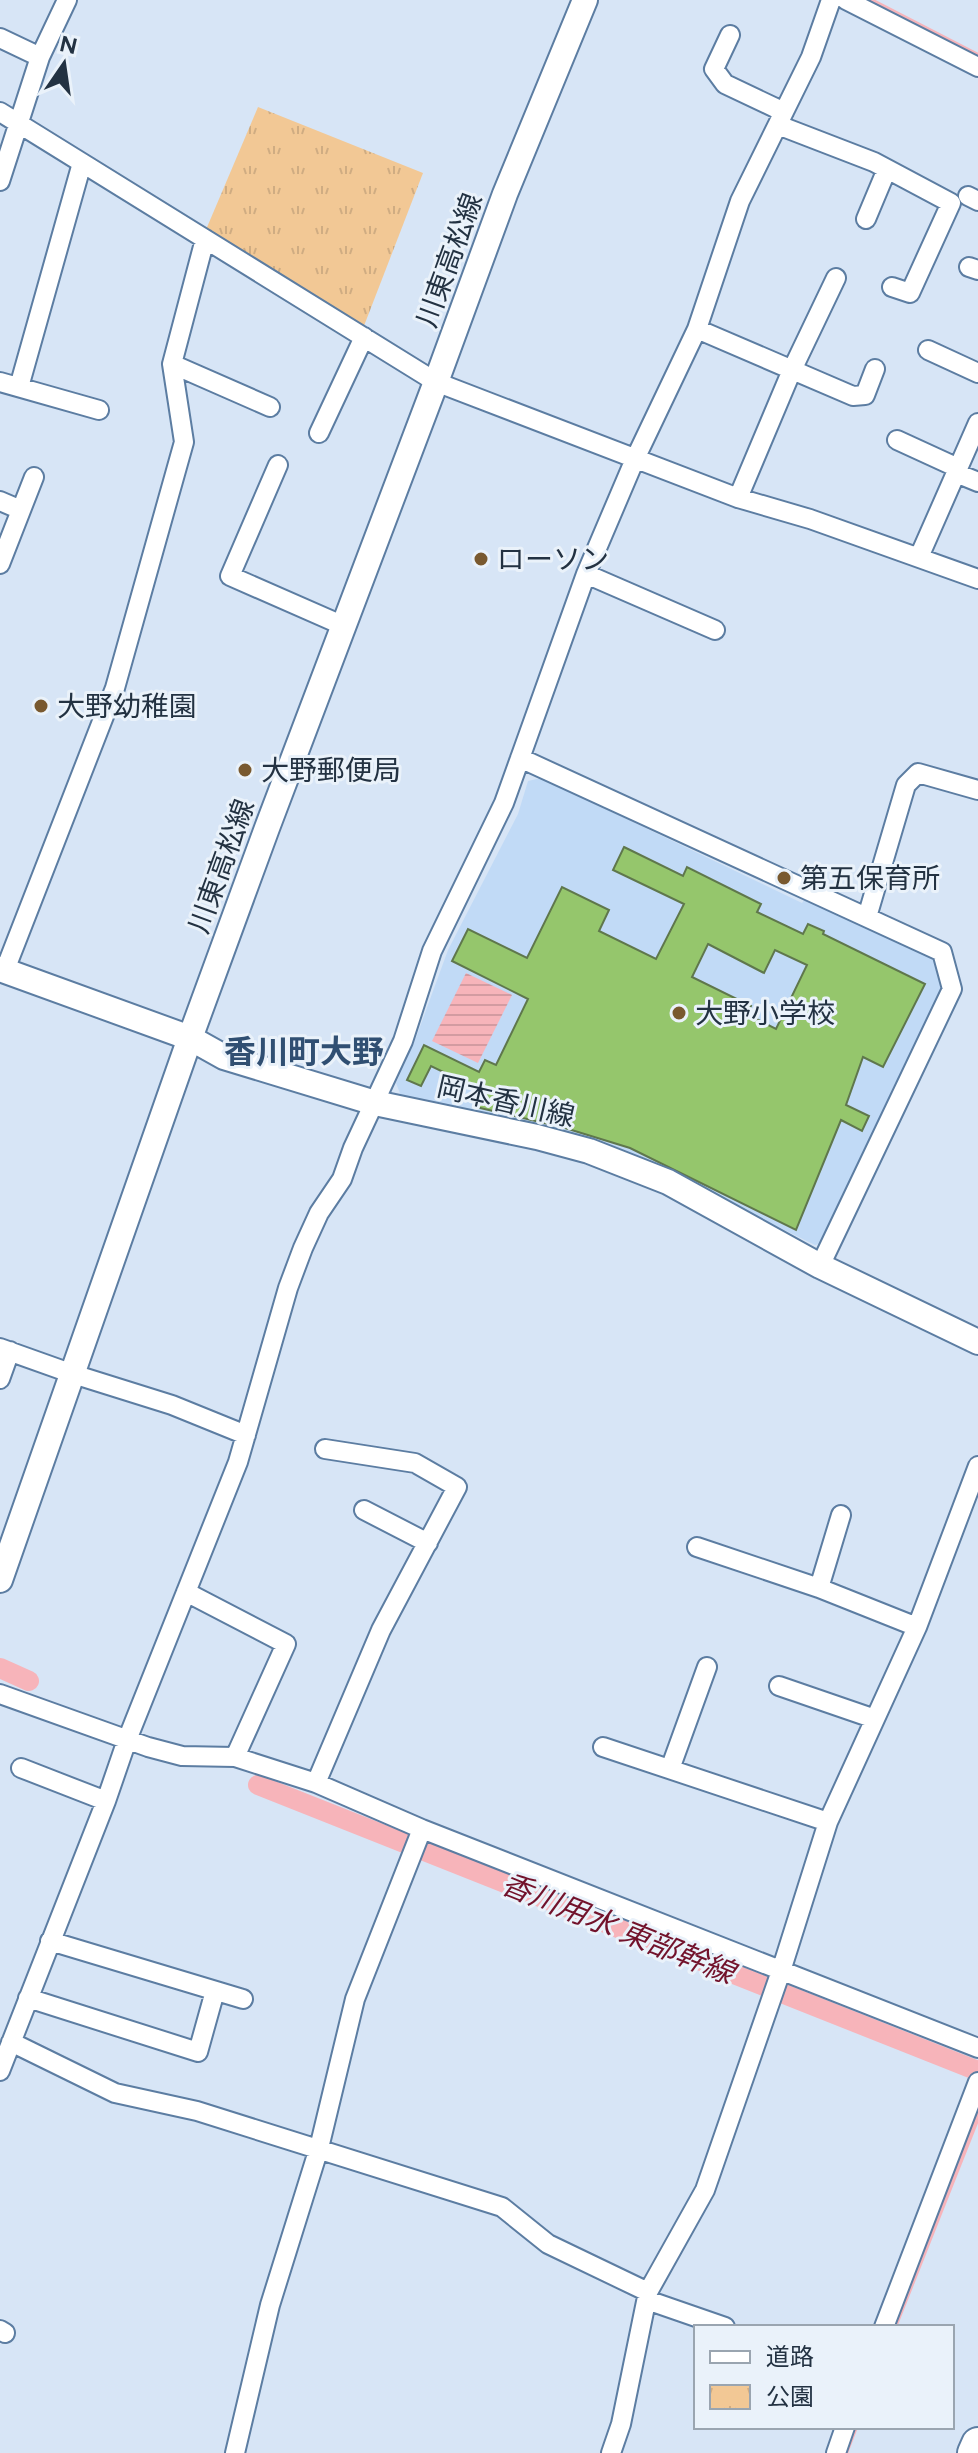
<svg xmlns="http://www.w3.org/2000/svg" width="978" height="2453" viewBox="0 0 978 2453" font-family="Figtree,'Noto Sans JP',sans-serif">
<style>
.built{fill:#c1daf6}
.park{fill:url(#park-tufts)}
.water{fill:url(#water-rules)}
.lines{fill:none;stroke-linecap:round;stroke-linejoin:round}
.stream{stroke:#f7b4ba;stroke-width:6}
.canal{stroke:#f7b4ba;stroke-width:20}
.building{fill:#95c66c;stroke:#5f774c;stroke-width:2;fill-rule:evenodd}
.street-casing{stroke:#5c7da2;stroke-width:22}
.secondary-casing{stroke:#5c7da2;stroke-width:28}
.highway-casing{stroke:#5c7da2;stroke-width:36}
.street{stroke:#fff;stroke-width:18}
.secondary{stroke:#fff;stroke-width:24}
.highway{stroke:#fff;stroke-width:32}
.poi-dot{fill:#79592f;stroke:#eaf2fa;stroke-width:3}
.labels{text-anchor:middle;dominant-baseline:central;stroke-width:6;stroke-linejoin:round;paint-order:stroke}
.street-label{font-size:28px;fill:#233242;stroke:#eaf2fa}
.poi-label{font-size:28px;fill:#233242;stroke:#eaf2fa;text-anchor:start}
.water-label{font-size:30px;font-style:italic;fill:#72122b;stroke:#eaf2fa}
.quarter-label{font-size:32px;font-weight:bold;fill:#304f72;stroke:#eaf2fa}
</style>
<defs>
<pattern id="park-tufts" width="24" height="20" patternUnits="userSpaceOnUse" patternTransform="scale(2)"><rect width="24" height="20" fill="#f2c895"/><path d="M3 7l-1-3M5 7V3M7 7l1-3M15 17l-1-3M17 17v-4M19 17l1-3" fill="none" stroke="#cfac82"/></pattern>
<pattern id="water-rules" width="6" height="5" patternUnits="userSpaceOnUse" patternTransform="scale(2)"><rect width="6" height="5" fill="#f7b4ba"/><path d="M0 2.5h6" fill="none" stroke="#d39ba1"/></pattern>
</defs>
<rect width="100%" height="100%" fill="#d7e5f6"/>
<path class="built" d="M541,778L802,903L807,896L936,956L944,990L892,1090L823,1243L815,1245L627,1153L567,1134L401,1096L396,1083L417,1035L448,950L518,814L528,781Z"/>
<path class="park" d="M258,107L423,173L362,331L205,232Z"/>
<path class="water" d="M466,973L512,995L478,1063L432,1041Z"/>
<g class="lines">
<path class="stream" d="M869,0L978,56
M894,2327L978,2115
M845,2453L855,2427"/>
<path class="canal" d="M0,1668L29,1681
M258,1785L978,2071"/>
</g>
<path class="building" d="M624,847L683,876L687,867L761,904L757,912L803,934L808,924L824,931L823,934L925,984L883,1067L863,1057L846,1105L869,1116L862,1131L841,1120L796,1230L630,1148L565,1128L476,1107L483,1091L431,1066L421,1086L407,1080L424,1045L479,1072L485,1060L496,1065L528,999L452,961L468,929L527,958L562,887L609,910L599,931L656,959L684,904L613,870ZM708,944L764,973L775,950L807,965L776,1029L747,1014L751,1006L692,977Z"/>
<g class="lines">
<defs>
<path id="street" d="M846,0L978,67
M730,35L714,69L725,84L784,112
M0,38L40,57
M0,112L436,382L738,498L810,519L978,579
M778,125L874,162L951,203L910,293L892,287
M0,181L40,57L67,0
M968,196L978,201
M866,219L887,169
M969,267L978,270
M697,329L853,396L865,395L875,369
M928,350L978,373
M172,364L270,407
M0,382L99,410
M19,387L82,163
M319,433L364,337
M897,440L958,468
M278,465L230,576L344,626
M956,473L978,482
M738,498L792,370L836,278
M0,501L21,510
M919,557L978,423
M0,564L34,477
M586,574L715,630
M520,758L942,952L952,989L820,1266
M867,917L906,785L918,773L978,790
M5,970L115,688L184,442L172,364L205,239
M0,1348L73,1374L172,1405L246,1435
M0,1379L10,1351
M364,1510L428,1543
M697,1547L819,1588L917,1627
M819,1588L841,1515
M186,1592L286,1644L235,1757
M779,1686L875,1719
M0,1694L148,1747L182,1756L235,1757L316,1783L422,1829L978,2048
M603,1747L828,1822
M21,1768L106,1801
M670,1769L707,1667
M316,1783L381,1630L457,1487L415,1463L325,1449
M50,1941L243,1999
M28,1998L198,2052L215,1991
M11,2042L115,2093L197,2111L502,2207L548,2244L648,2292
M0,2071L106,1801L127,1740L238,1462L288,1288L303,1248L319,1213L342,1179L353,1148L403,1041L432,951L504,803L586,574L635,459L697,329L740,201L811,57L831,0
M647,2300L725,2327
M884,2327L978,2082
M0,2330L5,2333
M235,2453L270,2305L319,2148L355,1999L422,1829
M611,2453L621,2424L648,2292L705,2190L781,1971L828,1822L917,1627L978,1466
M836,2453L845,2427"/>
<path id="secondary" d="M0,969L190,1038L224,1057L375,1103L537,1137L589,1151L668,1182L820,1266L978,1342
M0,1580L190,1038L267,828L436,382L505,194L585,0"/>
<path id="highway" d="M974,2453L978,2444"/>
</defs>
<use href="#street" class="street-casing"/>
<use href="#secondary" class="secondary-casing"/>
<use href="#highway" class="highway-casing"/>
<use href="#street" class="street"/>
<use href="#secondary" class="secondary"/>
<use href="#highway" class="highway"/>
</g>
<g class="poi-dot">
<circle cx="481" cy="559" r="8"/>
<circle cx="41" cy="706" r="8"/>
<circle cx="245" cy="770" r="8"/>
<circle cx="784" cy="878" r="8"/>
<circle cx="679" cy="1013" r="8"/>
</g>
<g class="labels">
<g class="street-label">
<text transform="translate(449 260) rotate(-70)">川東高松線</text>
<text transform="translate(221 866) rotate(-70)">川東高松線</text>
<text transform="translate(506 1101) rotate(13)">岡本香川線</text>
</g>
<g class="poi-label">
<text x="497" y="559">ローソン</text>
<text x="57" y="706">大野幼稚園</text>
<text x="261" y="770">大野郵便局</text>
<text x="800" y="878">第五保育所</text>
<text x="695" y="1013">大野小学校</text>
</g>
<g class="water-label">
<text transform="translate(618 1928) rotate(22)">香川用水 東部幹線</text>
</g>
<g class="quarter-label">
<text x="304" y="1052">香川町大野</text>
</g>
</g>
<rect x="694" y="2325" width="260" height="104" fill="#eaf2fa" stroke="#9aa5b0" stroke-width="2"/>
<rect x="710" y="2351" width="40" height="12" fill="#ffffff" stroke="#9aa5b0" stroke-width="2"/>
<text x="766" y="2365" font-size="24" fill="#233242">道路</text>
<rect x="710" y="2385" width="40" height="24" fill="url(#park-tufts)" stroke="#9aa5b0" stroke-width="2"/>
<text x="766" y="2405" font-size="24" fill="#233242">公園</text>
<g transform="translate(64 64) rotate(13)" stroke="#eaf2fa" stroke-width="6" paint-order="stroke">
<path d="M0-6L14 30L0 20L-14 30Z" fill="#233242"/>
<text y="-12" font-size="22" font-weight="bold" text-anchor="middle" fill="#233242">N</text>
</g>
</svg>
